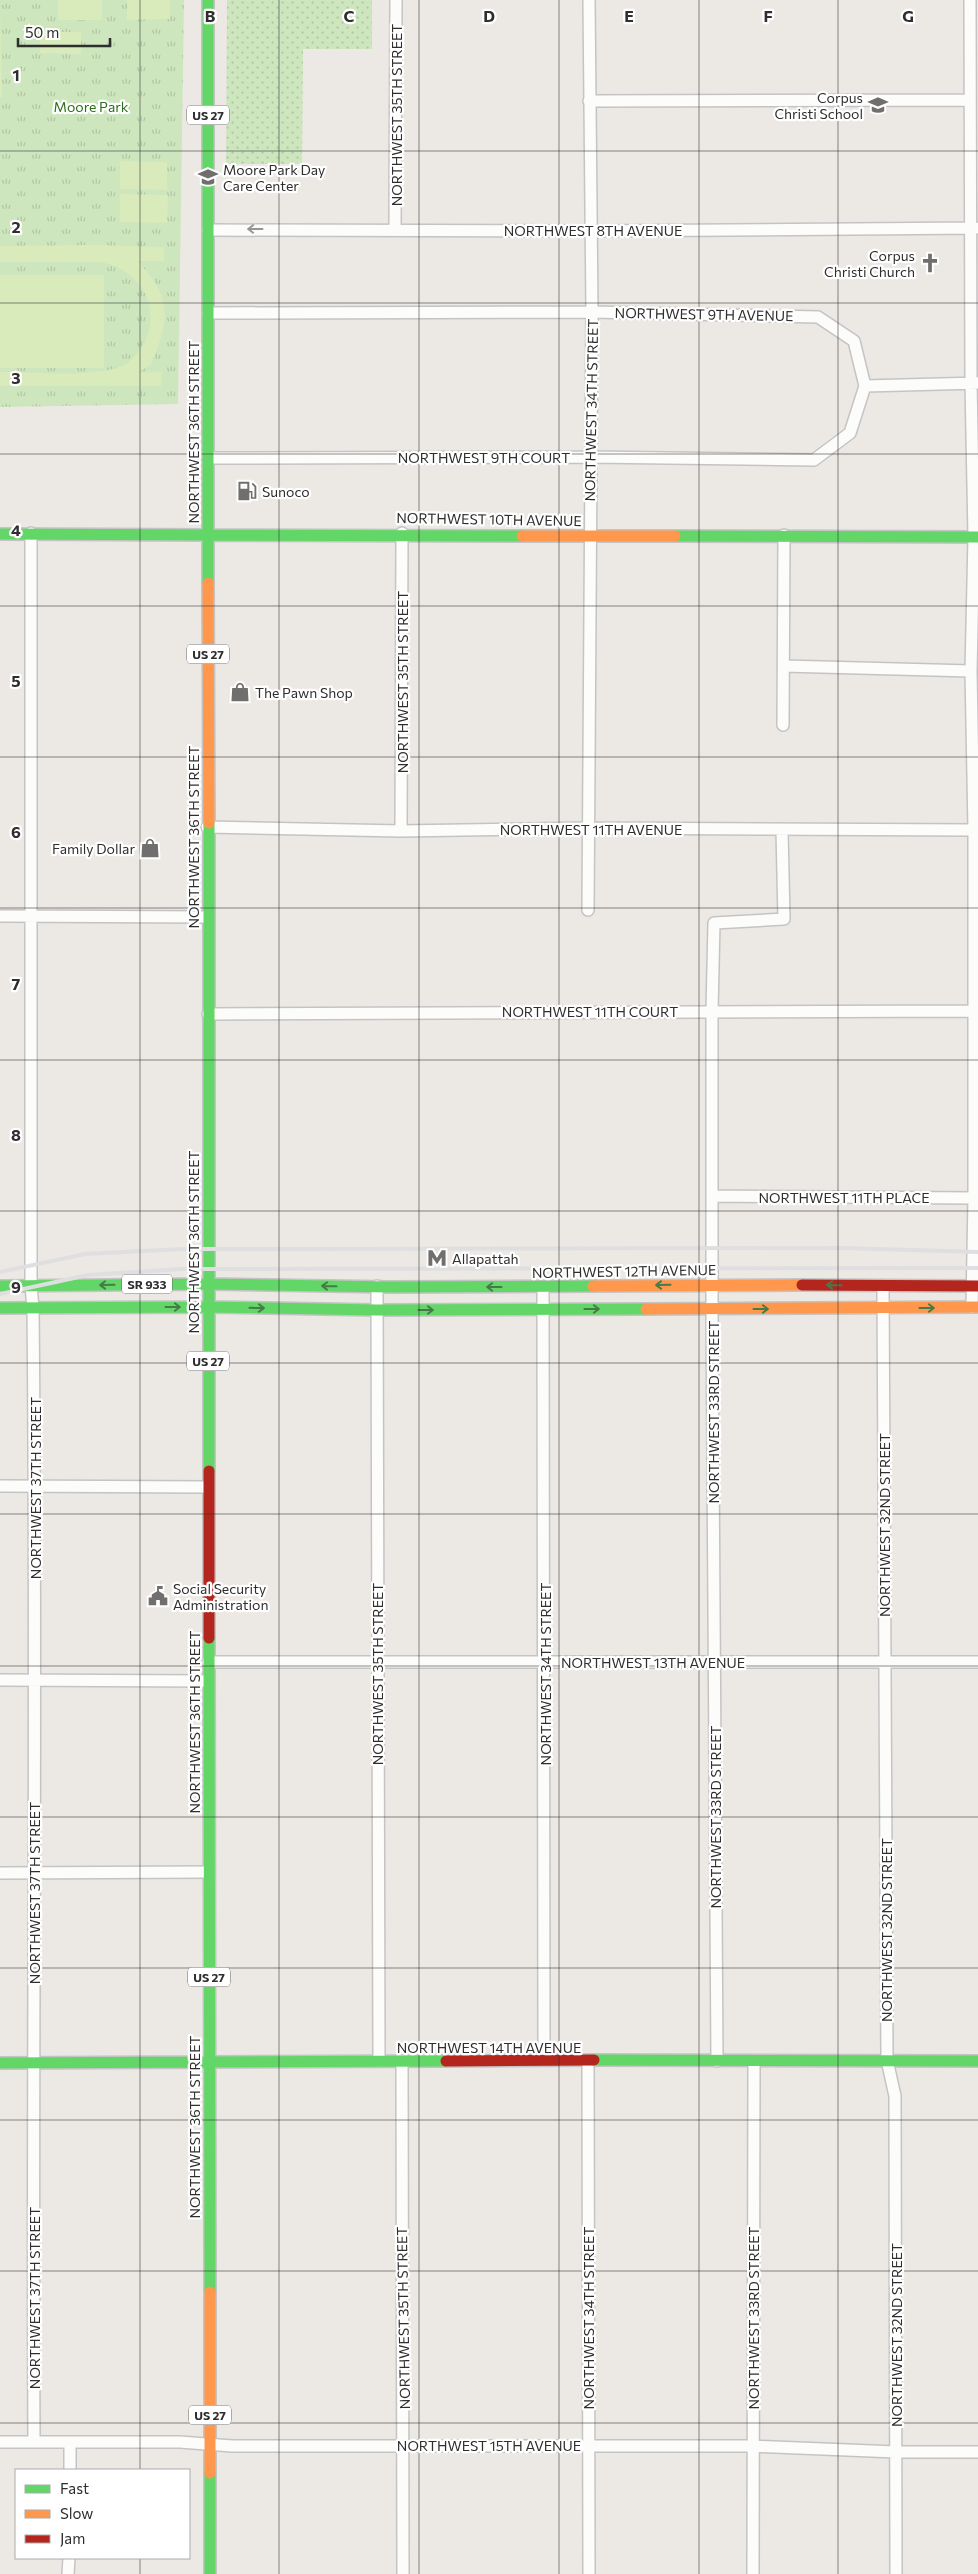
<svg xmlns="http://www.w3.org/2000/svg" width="978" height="2574" viewBox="0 0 978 2574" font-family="Commissioner,sans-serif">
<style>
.grass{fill:url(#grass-dots)}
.park{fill:url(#park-tufts)}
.pitch{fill:#d9eabb}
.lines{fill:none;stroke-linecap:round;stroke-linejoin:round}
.street-casing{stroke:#c5c4c5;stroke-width:14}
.fast-casing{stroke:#c5c4c5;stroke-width:14}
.slow-casing{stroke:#c5c4c5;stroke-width:14}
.jam-casing{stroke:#c5c4c5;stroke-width:14}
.street{stroke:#fcfcfb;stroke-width:11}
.fast{stroke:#63d668;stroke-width:11}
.slow{stroke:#ff974d;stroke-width:11}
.jam{stroke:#b3261e;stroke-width:11}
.rail{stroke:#dfdfe1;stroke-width:4}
.oneway{stroke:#959594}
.oneway2{stroke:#467a48}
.grid{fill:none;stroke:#2e2e2e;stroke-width:1;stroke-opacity:0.55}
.labels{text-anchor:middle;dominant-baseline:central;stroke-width:4.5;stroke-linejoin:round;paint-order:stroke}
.shield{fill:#fff;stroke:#6d6d6d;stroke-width:1}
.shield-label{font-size:12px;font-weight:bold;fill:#2e2e2e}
.poi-label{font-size:14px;fill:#2e2e2e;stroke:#fff;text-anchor:start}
.park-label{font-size:14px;fill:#2c6e1b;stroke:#fff}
.street-label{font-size:14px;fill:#2e2e2e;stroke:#fff}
.grid-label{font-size:16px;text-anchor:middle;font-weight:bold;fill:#2e2e2e;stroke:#fff;stroke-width:4.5;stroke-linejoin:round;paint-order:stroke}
</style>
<defs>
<pattern id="grass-dots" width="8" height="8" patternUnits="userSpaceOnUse" patternTransform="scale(1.25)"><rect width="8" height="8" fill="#cee6be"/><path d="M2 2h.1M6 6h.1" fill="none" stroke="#b1c6a4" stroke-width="1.8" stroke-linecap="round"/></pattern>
<pattern id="park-tufts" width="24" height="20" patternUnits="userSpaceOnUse" patternTransform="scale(1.25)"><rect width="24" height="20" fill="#cee6be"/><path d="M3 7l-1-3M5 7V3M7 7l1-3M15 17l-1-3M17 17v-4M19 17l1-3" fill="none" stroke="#b1c6a4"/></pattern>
</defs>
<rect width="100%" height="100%" fill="#ece8e4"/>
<path class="grass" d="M227,0H372V49H303L302,164H226Z"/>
<path class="park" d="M0,0H184L178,404L0,407Z"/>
<path class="pitch" d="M0,0L2,97L0,98Z
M58,0H102V20H58Z
M127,0H170V19L127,20Z
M40,32H81V54L40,53Z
M120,161L167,162V190L120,189Z
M120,194L168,195L167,223L120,222Z
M95,245L164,247V261H137C174,297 169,321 151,365L137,373L162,372L161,386H0V372C34,372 92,378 122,366C131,362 138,353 143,345C164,309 140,269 101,262H0V246Z
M0,275H104V368H0Z"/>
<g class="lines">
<defs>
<path id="street" d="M970,0L971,383L974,537L971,671L974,830V1198L972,1307
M589,101L969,100
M395,229L396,0
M208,230L591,231L976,228
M208,313L592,312L818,317L854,341L865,386
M865,386L978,383
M209,458L591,457L814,460L850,433L865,386
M31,533V1286L33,1308C37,1686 32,2064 34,2442
M784,666L971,671
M783,725L784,535
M207,827L401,831L590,828L974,830
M401,831L402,533
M588,910L592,312L589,0
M0,916L207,917
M208,1014L973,1011
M713,1196L974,1198
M377,1286L379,2061
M883,1286L887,2060L895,2096L896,2574
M543,1287L544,2060
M0,1486L208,1487
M208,1662H978
M0,1680L208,1681
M0,1873L209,1872
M402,2061L403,2574
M717,2061L712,1309V1011L714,923L784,919L782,830
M588,2062L589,2574
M0,2442H180L232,2446H752L896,2452H978
M70,2470V2444
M68,2574L69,2558
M753,2574L754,2061"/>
<path id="fast" d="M208,0V583
M0,534L208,535
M208,535L522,536
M675,536L978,537
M209,823V1471
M208,1284L390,1287L593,1286
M0,1286L208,1284
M208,1307L377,1310L646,1309
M0,1308L208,1307
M209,1638L210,2292
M594,2060L978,2061
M0,2063L446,2061
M210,2473V2574"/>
<path id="slow" d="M522,536H675
M208,583L209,823
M593,1286L802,1285
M646,1309L978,1307
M210,2292V2473"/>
<path id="jam" d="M802,1285L978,1286
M209,1471V1638
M446,2061L594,2060"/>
</defs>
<use href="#street" class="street-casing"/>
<use href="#fast" class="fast-casing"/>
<use href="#slow" class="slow-casing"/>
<use href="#jam" class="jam-casing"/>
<use href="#street" class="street"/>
<use href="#fast" class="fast"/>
<use href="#slow" class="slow"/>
<use href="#jam" class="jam"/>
<path class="rail" d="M0,1272L85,1254L183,1249L845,1248L978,1252
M0,1294L88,1275L182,1269L978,1268"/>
</g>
<defs><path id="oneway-shaft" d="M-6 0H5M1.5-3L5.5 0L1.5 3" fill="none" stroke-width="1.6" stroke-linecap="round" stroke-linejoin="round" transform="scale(1.25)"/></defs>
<use class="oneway" href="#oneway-shaft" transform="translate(255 229) rotate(180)"/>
<g class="oneway2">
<use href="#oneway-shaft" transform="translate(107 1285) rotate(179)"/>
<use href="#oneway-shaft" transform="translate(663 1285) rotate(179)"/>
<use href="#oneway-shaft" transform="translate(834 1285) rotate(-179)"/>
<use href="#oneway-shaft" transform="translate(329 1286) rotate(-179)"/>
<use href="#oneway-shaft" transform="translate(494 1287) rotate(-180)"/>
<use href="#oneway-shaft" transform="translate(173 1307)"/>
<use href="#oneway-shaft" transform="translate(257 1308) rotate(1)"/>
<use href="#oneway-shaft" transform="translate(927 1308)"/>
<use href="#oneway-shaft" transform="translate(592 1309)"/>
<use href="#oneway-shaft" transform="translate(761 1309)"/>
<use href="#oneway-shaft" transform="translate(426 1310)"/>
</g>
<path class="grid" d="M140,0V2470M279,0V2574M419,0V2574M559,0V2574M699,0V2574M838,0V2574M0,151H978M0,303H978M0,454H978M0,606H978M0,757H978M0,908H978M0,1060H978M0,1211H978M0,1363H978M0,1514H978M0,1666H978M0,1817H978M0,1968H978M0,2120H978M0,2271H978M0,2423H978M140,2558V2574"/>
<defs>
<symbol id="school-bare" viewBox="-9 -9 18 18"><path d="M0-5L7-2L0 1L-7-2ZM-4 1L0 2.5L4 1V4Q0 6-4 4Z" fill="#706f6e" stroke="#fff" stroke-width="2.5" paint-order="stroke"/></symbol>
<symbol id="church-bare" viewBox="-9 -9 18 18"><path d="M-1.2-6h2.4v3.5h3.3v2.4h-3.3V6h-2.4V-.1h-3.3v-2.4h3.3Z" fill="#706f6e" stroke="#fff" stroke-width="2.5" paint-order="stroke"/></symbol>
<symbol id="fuel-bare" viewBox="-9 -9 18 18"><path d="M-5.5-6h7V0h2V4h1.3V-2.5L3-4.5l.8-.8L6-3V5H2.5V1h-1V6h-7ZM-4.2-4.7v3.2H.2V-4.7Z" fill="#706f6e" stroke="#fff" stroke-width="2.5" paint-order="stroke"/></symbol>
<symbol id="shop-bare" viewBox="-9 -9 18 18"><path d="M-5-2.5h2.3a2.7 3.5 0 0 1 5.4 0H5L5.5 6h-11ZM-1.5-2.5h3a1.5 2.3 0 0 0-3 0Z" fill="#706f6e" stroke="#fff" stroke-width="2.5" paint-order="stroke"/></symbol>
<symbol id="metro-bare" viewBox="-9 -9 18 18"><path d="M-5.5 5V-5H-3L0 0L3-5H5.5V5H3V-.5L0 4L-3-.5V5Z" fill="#706f6e" stroke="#fff" stroke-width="2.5" paint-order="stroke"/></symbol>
<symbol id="civic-bare" viewBox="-9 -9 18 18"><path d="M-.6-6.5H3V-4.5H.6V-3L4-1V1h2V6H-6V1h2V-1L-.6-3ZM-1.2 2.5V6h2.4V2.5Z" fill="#706f6e" stroke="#fff" stroke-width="2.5" paint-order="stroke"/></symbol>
</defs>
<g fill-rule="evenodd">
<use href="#school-bare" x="864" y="91" width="28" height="28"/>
<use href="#school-bare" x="194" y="163" width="28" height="28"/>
<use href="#church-bare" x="916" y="249" width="28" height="28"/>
<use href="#fuel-bare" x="233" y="477" width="28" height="28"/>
<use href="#shop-bare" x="226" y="678" width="28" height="28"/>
<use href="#shop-bare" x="136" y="834" width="28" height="28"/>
<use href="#metro-bare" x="423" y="1244" width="28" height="28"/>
<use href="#civic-bare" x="144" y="1582" width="28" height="28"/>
</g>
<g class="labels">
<g class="shield">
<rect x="187" y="105.5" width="42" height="19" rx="4"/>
<rect x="187" y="644.5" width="42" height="19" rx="4"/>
<rect x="122" y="1274.5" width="50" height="19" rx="4"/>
<rect x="187" y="1351.5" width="42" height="19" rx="4"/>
<rect x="188" y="1967.5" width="42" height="19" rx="4"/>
<rect x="189" y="2405.5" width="42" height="19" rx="4"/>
</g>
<g class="shield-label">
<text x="208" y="115">US 27</text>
<text x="208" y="654">US 27</text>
<text x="147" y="1284">SR 933</text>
<text x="208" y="1361">US 27</text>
<text x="209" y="1977">US 27</text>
<text x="210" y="2415">US 27</text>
</g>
<g class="poi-label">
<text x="863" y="97" text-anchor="end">Corpus<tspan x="863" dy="16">Christi School</tspan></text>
<text x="223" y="169">Moore Park Day<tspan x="223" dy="16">Care Center</tspan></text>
<text x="915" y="255" text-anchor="end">Corpus<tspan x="915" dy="16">Christi Church</tspan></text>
<text x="262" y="491">Sunoco</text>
<text x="255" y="692">The Pawn Shop</text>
<text x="135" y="848" text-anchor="end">Family Dollar</text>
<text x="452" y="1258">Allapattah</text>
<text x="173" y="1588">Social Security<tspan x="173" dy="16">Administration</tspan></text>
</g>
<g class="park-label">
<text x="91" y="106">Moore Park</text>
</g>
<g class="street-label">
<text transform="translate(396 115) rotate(-90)">NORTHWEST 35TH STREET</text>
<text x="593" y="230">NORTHWEST 8TH AVENUE</text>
<text transform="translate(704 314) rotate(1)">NORTHWEST 9TH AVENUE</text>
<text transform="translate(591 410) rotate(-89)">NORTHWEST 34TH STREET</text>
<text transform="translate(193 432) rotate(-90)">NORTHWEST 36TH STREET</text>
<text x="484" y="457">NORTHWEST 9TH COURT</text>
<text transform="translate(489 519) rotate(1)">NORTHWEST 10TH AVENUE</text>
<text transform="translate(402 682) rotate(-90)">NORTHWEST 35TH STREET</text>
<text x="591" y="829">NORTHWEST 11TH AVENUE</text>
<text transform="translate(193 837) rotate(-90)">NORTHWEST 36TH STREET</text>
<text x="590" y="1011">NORTHWEST 11TH COURT</text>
<text x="844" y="1197">NORTHWEST 11TH PLACE</text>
<text transform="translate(193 1242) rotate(-90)">NORTHWEST 36TH STREET</text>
<text transform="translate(624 1271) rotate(-1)">NORTHWEST 12TH AVENUE</text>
<text transform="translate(713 1412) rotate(-90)">NORTHWEST 33RD STREET</text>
<text transform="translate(35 1488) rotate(-90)">NORTHWEST 37TH STREET</text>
<text transform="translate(884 1525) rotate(-90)">NORTHWEST 32ND STREET</text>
<text x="653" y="1662">NORTHWEST 13TH AVENUE</text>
<text transform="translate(377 1674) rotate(-90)">NORTHWEST 35TH STREET</text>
<text transform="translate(545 1674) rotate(-90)">NORTHWEST 34TH STREET</text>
<text transform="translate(194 1722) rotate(-90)">NORTHWEST 36TH STREET</text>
<text transform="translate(715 1817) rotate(-90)">NORTHWEST 33RD STREET</text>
<text transform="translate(34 1893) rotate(-90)">NORTHWEST 37TH STREET</text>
<text transform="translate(886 1930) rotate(-90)">NORTHWEST 32ND STREET</text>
<text x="489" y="2047">NORTHWEST 14TH AVENUE</text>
<text transform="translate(194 2127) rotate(-90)">NORTHWEST 36TH STREET</text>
<text transform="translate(34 2298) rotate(-90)">NORTHWEST 37TH STREET</text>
<text transform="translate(403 2318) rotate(-91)">NORTHWEST 35TH STREET</text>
<text transform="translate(588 2318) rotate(-90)">NORTHWEST 34TH STREET</text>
<text transform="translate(753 2318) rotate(-90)">NORTHWEST 33RD STREET</text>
<text transform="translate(896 2335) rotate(-90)">NORTHWEST 32ND STREET</text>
<text x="489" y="2445">NORTHWEST 15TH AVENUE</text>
</g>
</g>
<g class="grid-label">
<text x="210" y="22">B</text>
<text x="349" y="22">C</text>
<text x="489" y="22">D</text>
<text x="629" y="22">E</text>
<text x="768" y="22">F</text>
<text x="908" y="22">G</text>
<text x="16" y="81">1</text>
<text x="16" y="233">2</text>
<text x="16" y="384">3</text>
<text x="16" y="536">4</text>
<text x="16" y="687">5</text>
<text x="16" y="838">6</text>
<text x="16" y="990">7</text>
<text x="16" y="1141">8</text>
<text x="16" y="1293">9</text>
</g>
<rect x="15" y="2469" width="175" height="90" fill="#ffffff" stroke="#ababab"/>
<rect x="25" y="2485" width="25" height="8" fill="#63d668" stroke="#ababab"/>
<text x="60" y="2494" font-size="15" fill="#2e2e2e">Fast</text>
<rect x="25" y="2510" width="25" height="8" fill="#ff974d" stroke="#ababab"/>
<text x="60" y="2519" font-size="15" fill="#2e2e2e">Slow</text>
<rect x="25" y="2535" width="25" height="8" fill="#b3261e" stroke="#ababab"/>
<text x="60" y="2544" font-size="15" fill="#2e2e2e">Jam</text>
<path d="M18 38v8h92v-8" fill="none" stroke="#2e2e2e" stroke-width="2.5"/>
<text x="25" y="38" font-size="15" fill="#2e2e2e" stroke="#ffffff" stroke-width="4" paint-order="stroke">50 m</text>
</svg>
